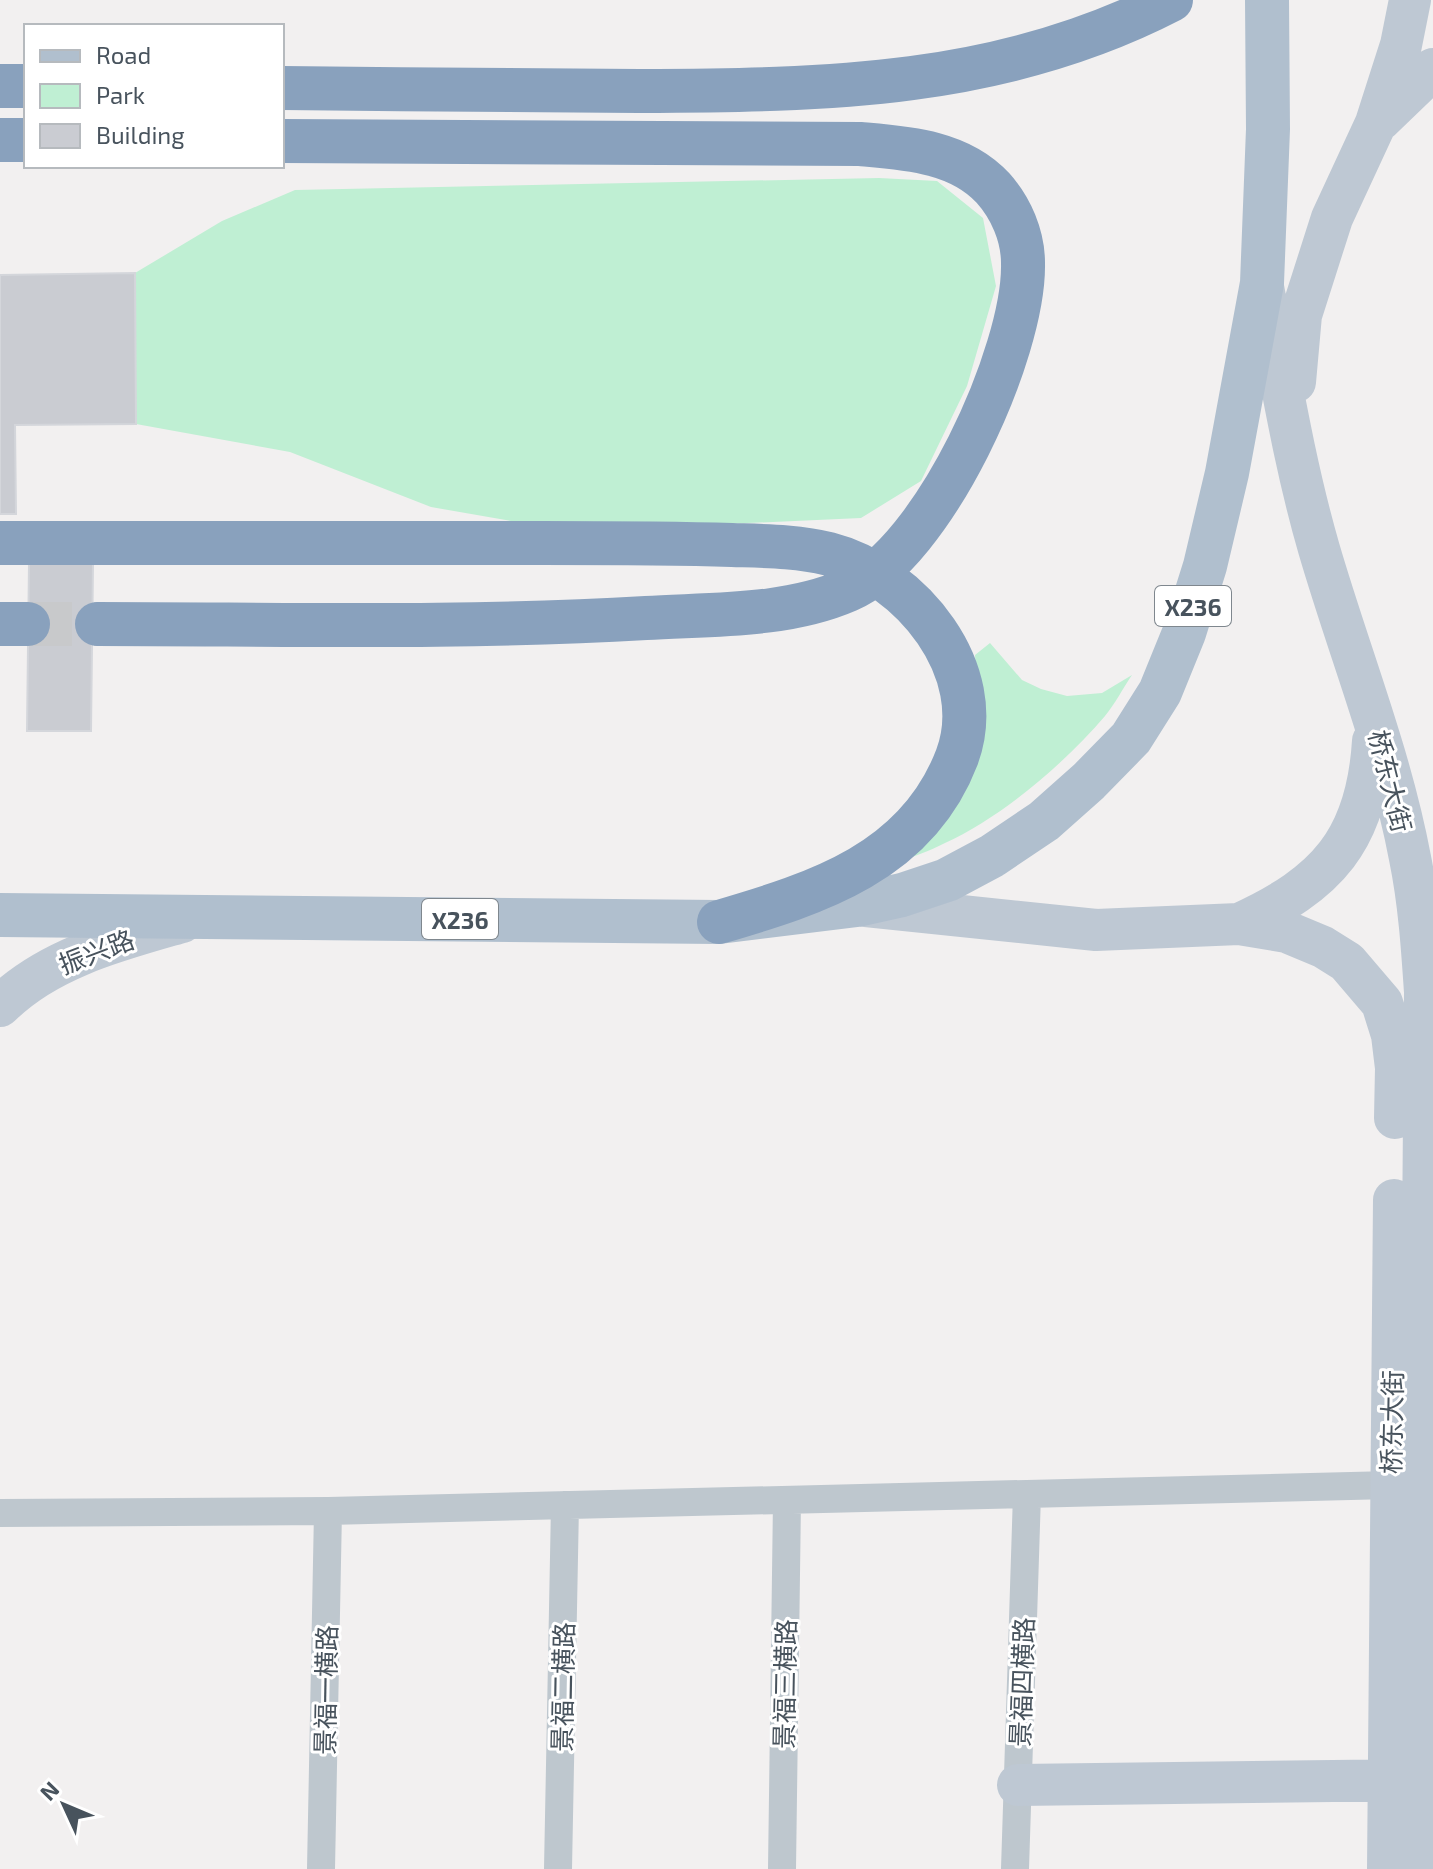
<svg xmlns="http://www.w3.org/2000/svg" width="1433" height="1869" viewBox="0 0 1433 1869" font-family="'Exo 2','Noto Sans SC',sans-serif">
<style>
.green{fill:#bfefd3}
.building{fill:#caccd2;stroke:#d4d6db;stroke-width:2}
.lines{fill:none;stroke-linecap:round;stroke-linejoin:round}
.highway-tunnel{stroke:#c8c9cb;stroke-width:44;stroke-dasharray:44 22;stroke-linecap:butt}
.street{stroke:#bec7ce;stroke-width:28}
.secondary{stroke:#bec8d3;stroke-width:42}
.primary{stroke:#b0bfce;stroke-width:44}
.highway{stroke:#89a1bd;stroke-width:44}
.labels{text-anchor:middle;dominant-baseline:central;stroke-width:6;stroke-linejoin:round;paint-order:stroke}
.shield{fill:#fff;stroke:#7f878e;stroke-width:2}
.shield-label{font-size:24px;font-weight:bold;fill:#48535d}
.street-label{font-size:26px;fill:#48535d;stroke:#fff}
</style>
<rect width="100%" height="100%" fill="#f2f0f0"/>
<path class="green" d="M879,178L937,181L983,218L996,286L967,386L921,481L861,518L568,531L431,507L290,452L136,424L135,273L222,221L295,190Z
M990,643L1022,680L1041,689L1067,696L1102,693L1132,675C1123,688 1115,704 1105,716C1064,764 1002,817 945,843C930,851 914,856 899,862L978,711L975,655Z"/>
<path class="building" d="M135,273L136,424L15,425L16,514H0V275Z
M29,563L93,564L91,731H27Z"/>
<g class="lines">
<path class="highway-tunnel" d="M28,624H97"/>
<path class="street" d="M0,1513L328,1511L1391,1485
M321,1869L328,1511
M558,1869L565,1505
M782,1869L787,1500
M1015,1869L1027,1494"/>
<path class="secondary" d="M1380,120L1433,69
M1263,287C1280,374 1294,463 1319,549C1349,652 1390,752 1410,858C1419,902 1422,947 1425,992L1418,1869
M1295,382L1301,315L1332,218L1376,123L1401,45L1410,0
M866,906L1096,930L1239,924L1287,932L1323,947L1347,962L1382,1003L1392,1035L1396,1068L1395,1118
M1239,924C1327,884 1367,840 1373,741
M0,1006C48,958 119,940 182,922
M1018,1785L1417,1780
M1388,1869L1394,1200"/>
<path class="primary" d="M0,915L719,922L857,905L902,895L947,880L992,856L1044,821L1089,781L1131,738L1160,692L1184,633L1205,566L1227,473L1262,283L1268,129L1267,0"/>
<path class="highway" d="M0,86H26
M282,88C401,89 520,91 639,91C826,90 1001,88 1171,0
M0,140H26
M0,543C181,543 361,543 542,543C605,543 668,543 732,545C764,546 798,546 829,554C911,575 989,671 957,757C917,862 818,893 719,922
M0,624H28
M97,624C280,624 463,629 646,618C712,614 786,617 848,590C934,553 1025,352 1023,263C1023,236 1011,208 993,188C959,151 906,148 860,144L282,141"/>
</g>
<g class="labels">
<g class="shield">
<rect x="1155" y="586" width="76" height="40" rx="6"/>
<rect x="422" y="899" width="76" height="40" rx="6"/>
</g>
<g class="shield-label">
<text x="1193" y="606">X236</text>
<text x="460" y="919">X236</text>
</g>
<g class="street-label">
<text transform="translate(1391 781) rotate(76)">桥东大街</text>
<text transform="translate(96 951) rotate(-21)">振兴路</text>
<text transform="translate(1391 1422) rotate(-89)">桥东大街</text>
<text transform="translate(1021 1682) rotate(-88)">景福四横路</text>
<text transform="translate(784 1684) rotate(-89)">景福三横路</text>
<text transform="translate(562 1687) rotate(-89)">景福二横路</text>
<text transform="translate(325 1690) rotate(-89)">景福一横路</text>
</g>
</g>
<rect x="24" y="24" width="260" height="144" fill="#ffffff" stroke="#b6babe" stroke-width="2"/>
<rect x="40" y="50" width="40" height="12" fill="#b0bfce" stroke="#b6babe" stroke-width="2"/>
<text x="96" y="64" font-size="24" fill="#48535d">Road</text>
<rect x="40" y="84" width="40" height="24" fill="#bfefd3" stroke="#b6babe" stroke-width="2"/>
<text x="96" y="104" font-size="24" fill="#48535d">Park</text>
<rect x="40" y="124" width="40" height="24" fill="#caccd2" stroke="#b6babe" stroke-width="2"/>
<text x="96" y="144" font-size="24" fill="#48535d">Building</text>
<g transform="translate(64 1805) rotate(314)" stroke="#ffffff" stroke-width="6" paint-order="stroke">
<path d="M0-6L14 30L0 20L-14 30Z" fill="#48535d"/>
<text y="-12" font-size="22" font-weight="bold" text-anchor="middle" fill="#48535d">N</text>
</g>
</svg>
